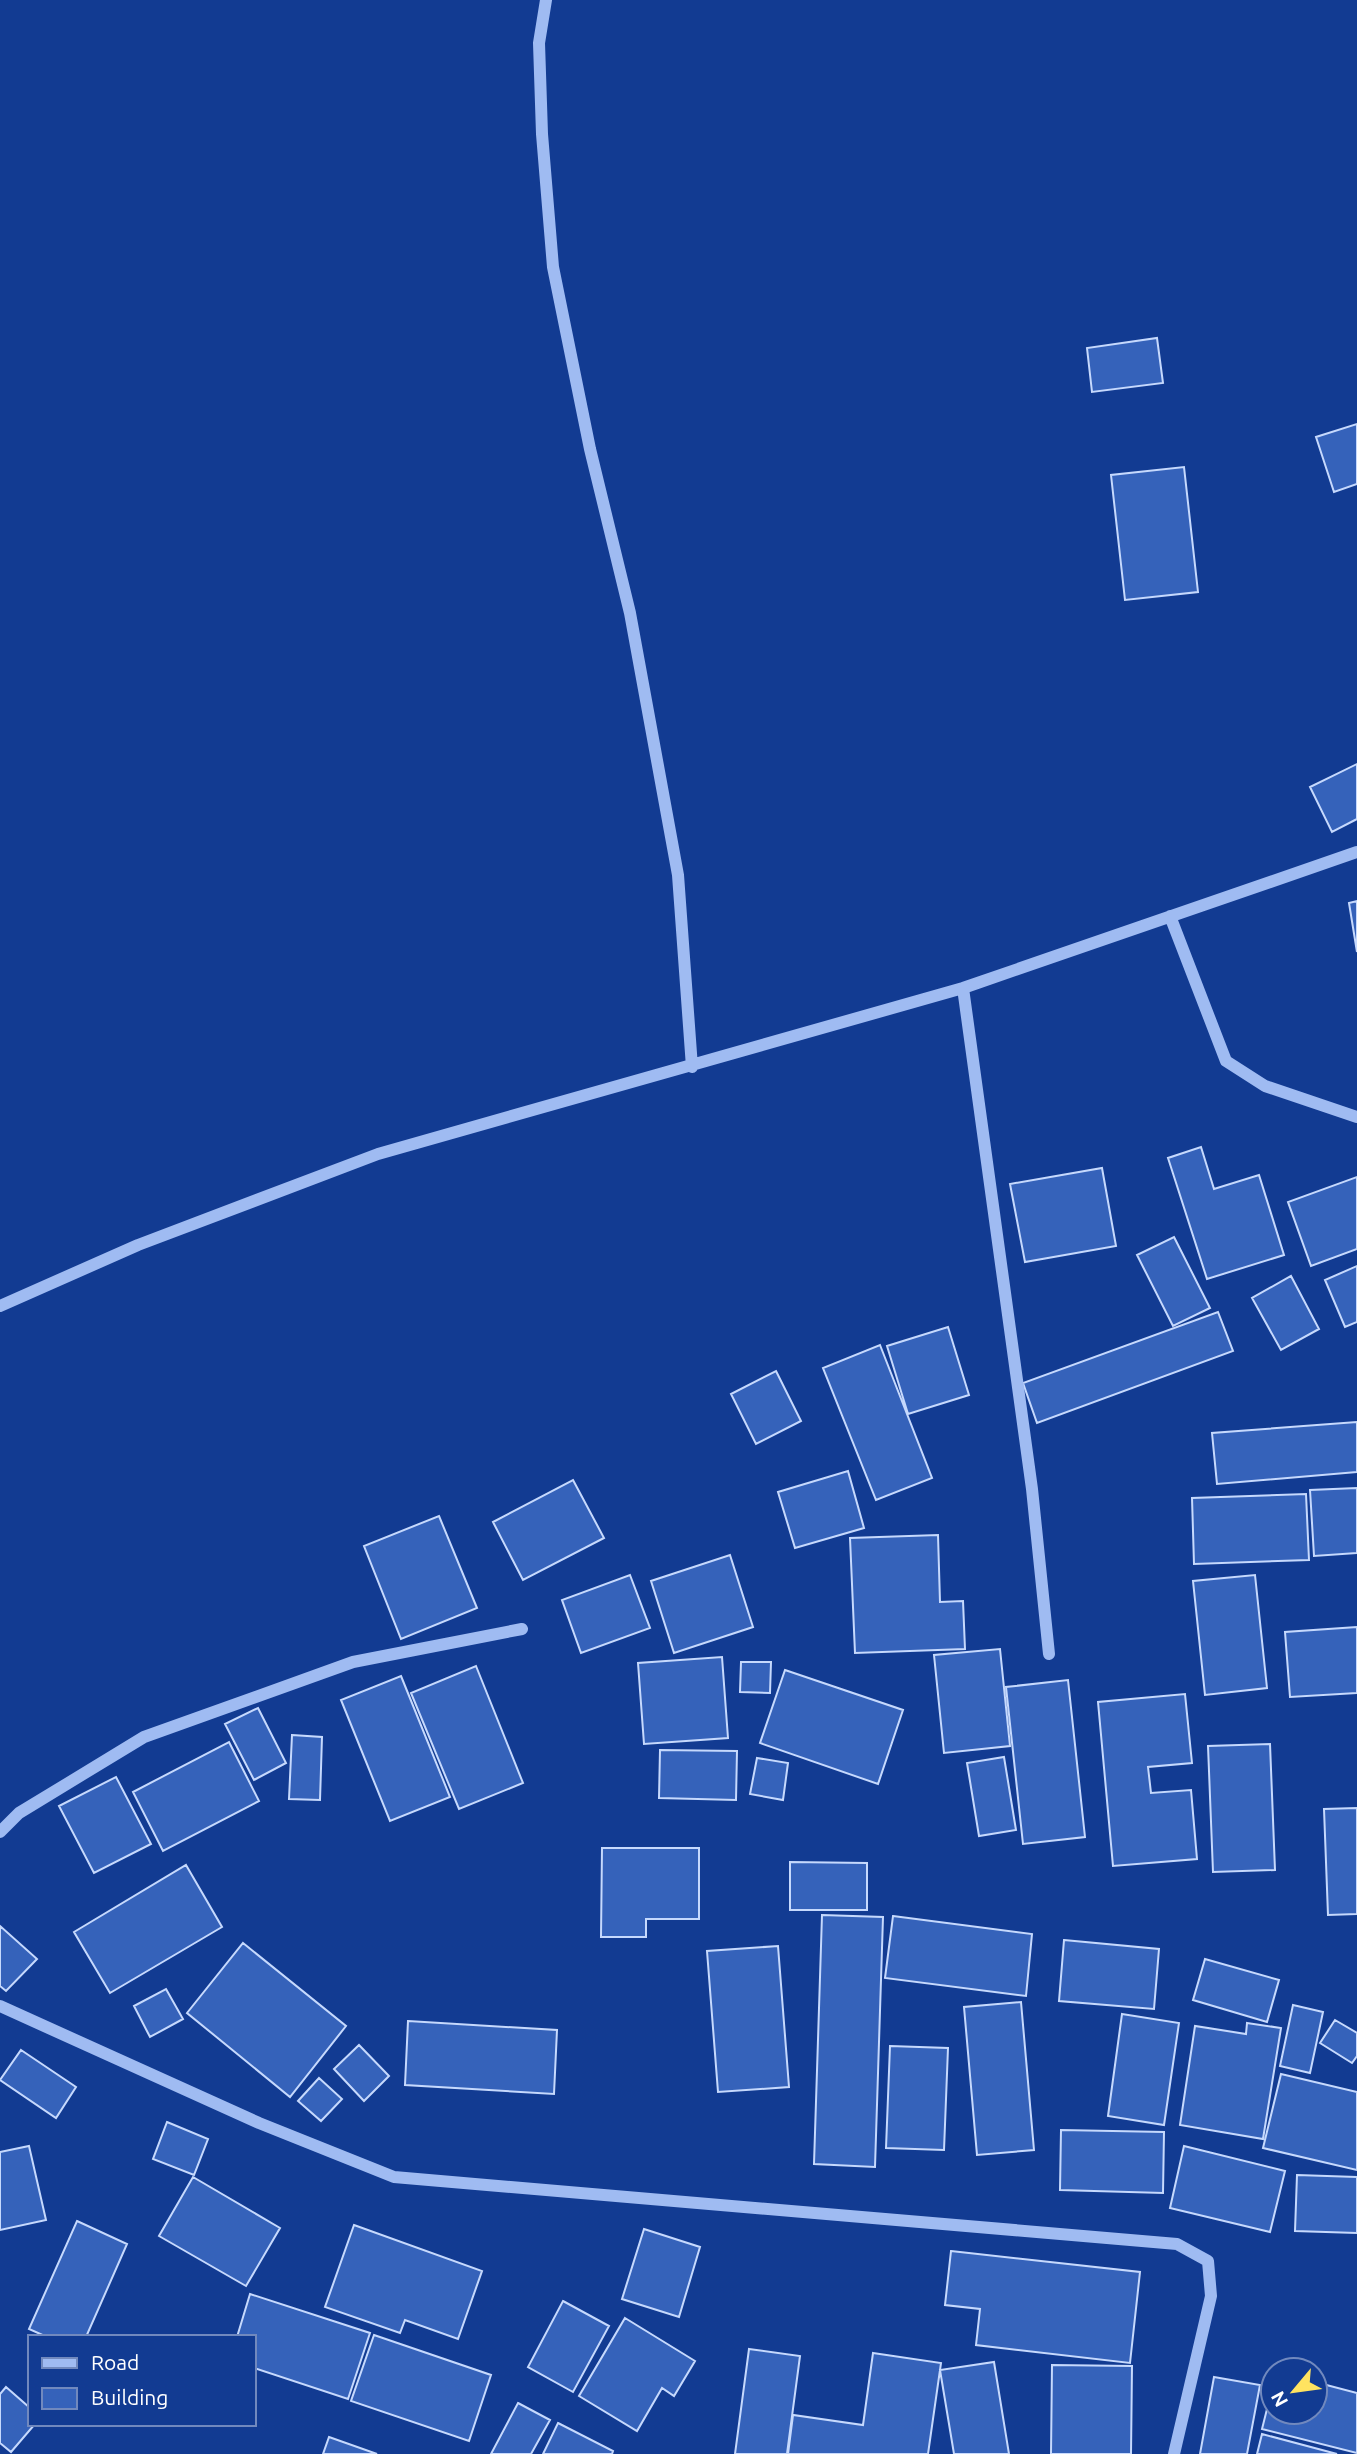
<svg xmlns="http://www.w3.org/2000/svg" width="1357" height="2454" viewBox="0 0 1357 2454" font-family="Ubuntu,sans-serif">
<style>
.building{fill:#3562ba;stroke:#c6d9fd;stroke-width:2}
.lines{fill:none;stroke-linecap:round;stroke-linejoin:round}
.minor{stroke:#9fbbf2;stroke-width:12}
</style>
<rect width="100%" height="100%" fill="#123b92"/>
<path class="building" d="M1157,338L1163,383L1092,392L1087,348Z
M1357,424V484L1334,492L1316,437Z
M1184,467L1198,592L1125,600L1111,475Z
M1357,764V819L1332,832L1310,787Z
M1357,901V952L1349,903Z
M1201,1147L1214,1189L1259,1175L1284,1255L1207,1279L1168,1158Z
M1102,1168L1116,1246L1025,1262L1010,1184Z
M1357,1177V1249L1311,1266L1288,1202Z
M1174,1237L1210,1308L1173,1326L1137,1255Z
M1357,1266V1322L1345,1327L1325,1280Z
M1291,1276L1319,1329L1281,1350L1252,1298Z
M1218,1312L1233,1351L1037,1423L1023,1383Z
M948,1327L969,1395L908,1414L887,1346Z
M880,1345L932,1478L876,1500L823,1368Z
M776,1371L801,1421L756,1444L731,1394Z
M1357,1422V1472L1217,1484L1212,1433Z
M848,1471L864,1528L795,1548L778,1492Z
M573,1480L604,1538L523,1580L493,1522Z
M1357,1488V1553L1314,1556L1310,1490Z
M1306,1494L1309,1560L1194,1564L1192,1498Z
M439,1516L477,1608L401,1639L364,1546Z
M938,1535L940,1602L963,1601L965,1649L855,1653L850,1538Z
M730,1555L753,1627L674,1653L651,1581Z
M630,1575L650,1628L581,1653L562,1600Z
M1255,1575L1267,1688L1205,1695L1193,1581Z
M1357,1627V1693L1290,1697L1285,1632Z
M1000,1649L1010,1746L944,1753L934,1655Z
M722,1657L728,1738L644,1744L638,1663Z
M741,1662H771L770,1693L740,1692Z
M476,1666L523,1783L459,1809L411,1693Z
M785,1670L903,1710L878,1784L760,1743Z
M401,1676L450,1797L390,1821L341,1700Z
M1068,1680L1085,1837L1023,1844L1006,1687Z
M1185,1694L1192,1763L1148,1767L1151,1793L1191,1790L1197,1859L1113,1866L1098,1702Z
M258,1708L286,1763L254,1780L225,1724Z
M292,1735L322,1737L320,1800L289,1799Z
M229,1742L259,1801L163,1851L133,1792Z
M1270,1744L1275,1870L1213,1872L1208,1746Z
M660,1750L737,1751L736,1800L659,1798Z
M1004,1757L1016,1830L979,1836L967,1763Z
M757,1758L788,1763L783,1800L750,1794Z
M116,1777L151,1844L94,1873L59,1806Z
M1357,1808V1914L1328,1915L1324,1809Z
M602,1848H699V1919H646V1937H601Z
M790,1862L867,1863V1910H790Z
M186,1865L222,1927L110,1993L74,1932Z
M822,1915L883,1917L875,2167L814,2164Z
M893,1916L1032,1934L1026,1996L885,1978Z
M0,1926L37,1959L6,1991L0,1986Z
M1064,1940L1159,1949L1154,2009L1059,2001Z
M243,1943L346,2026L290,2097L187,2013Z
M778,1946L789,2087L718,2092L707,1951Z
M1205,1959L1279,1980L1267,2022L1193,2000Z
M166,1989L183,2019L150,2037L134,2006Z
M1021,2002L1034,2150L977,2155L964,2007Z
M1293,2005L1323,2012L1310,2073L1280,2066Z
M1122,2014L1179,2023L1164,2125L1108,2116Z
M1335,2020L1357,2033V2056L1352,2063L1320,2043Z
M408,2021L557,2030L554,2094L405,2085Z
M1247,2023L1281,2028L1263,2139L1180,2125L1195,2026L1246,2034Z
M359,2045L389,2076L364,2101L334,2069Z
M890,2046L948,2048L944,2150L886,2148Z
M21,2050L76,2087L56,2118L0,2080Z
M1281,2074L1357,2092V2170L1263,2148Z
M319,2078L342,2099L321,2121L298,2101Z
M167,2122L208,2139L194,2175L153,2159Z
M1061,2130L1164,2132L1163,2193L1060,2190Z
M29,2146L46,2220L0,2230V2152Z
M1184,2146L1285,2171L1270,2232L1170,2208Z
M1297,2175L1357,2177V2233L1295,2231Z
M193,2177L280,2228L246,2286L159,2236Z
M77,2221L127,2244L86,2337H47L29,2329Z
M354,2225L482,2271L458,2339L405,2320L400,2333L325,2307Z
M644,2229L700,2247L679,2317L622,2299Z
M951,2251L1140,2272L1130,2363L976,2345L980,2309L945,2305Z
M250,2294L370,2333L348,2399L254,2368V2337H237Z
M563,2301L609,2326L573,2392L528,2367Z
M625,2318L695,2361L674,2396L662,2388L637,2431L579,2396Z
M374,2335L491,2375L469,2441L351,2401Z
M749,2349L800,2356L787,2454H735Z
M873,2353L941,2363L928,2454H788L793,2415L863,2425Z
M994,2362L1009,2454H954L940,2370Z
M1052,2365L1132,2366L1131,2454H1051Z
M1214,2377L1260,2385L1247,2454H1200Z
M1315,2382L1357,2393V2453L1262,2429L1273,2385V2412H1315Z
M6,2387L30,2408V2424H35L11,2452L0,2443V2394Z
M518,2403L550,2420L531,2454H491Z
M558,2423L613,2451L612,2454H543Z
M1262,2434L1337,2454H1257Z
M329,2437L377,2454H323Z"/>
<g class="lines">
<path class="minor" d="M546,0L539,43L542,134L553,267L590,449L630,613L678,875L692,1067
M1170,916L1226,1061L1265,1086L1357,1117
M963,988L1032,1489L1049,1654
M0,1306L138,1245L378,1154L963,988L1357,852
M0,1832L19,1813L144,1737L353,1662L522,1629
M0,2006L259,2123L394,2177L1177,2244L1208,2261L1211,2296L1174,2454"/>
</g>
<rect x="28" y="2335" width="228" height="91" fill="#123b92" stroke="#7189be" stroke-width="2"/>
<rect x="42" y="2358" width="35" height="10" fill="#9fbbf2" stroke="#7189be" stroke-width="2"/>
<text x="91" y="2370" font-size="21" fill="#ffffff">Road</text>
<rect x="42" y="2388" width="35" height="21" fill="#3562ba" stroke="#7189be" stroke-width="2"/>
<text x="91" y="2405" font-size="21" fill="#ffffff">Building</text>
<g transform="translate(1294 2391) rotate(241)"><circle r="33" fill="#123b92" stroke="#7189be" stroke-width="2"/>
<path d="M0-5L12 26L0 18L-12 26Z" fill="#ffe360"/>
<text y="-10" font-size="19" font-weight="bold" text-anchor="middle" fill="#ffffff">N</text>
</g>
</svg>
